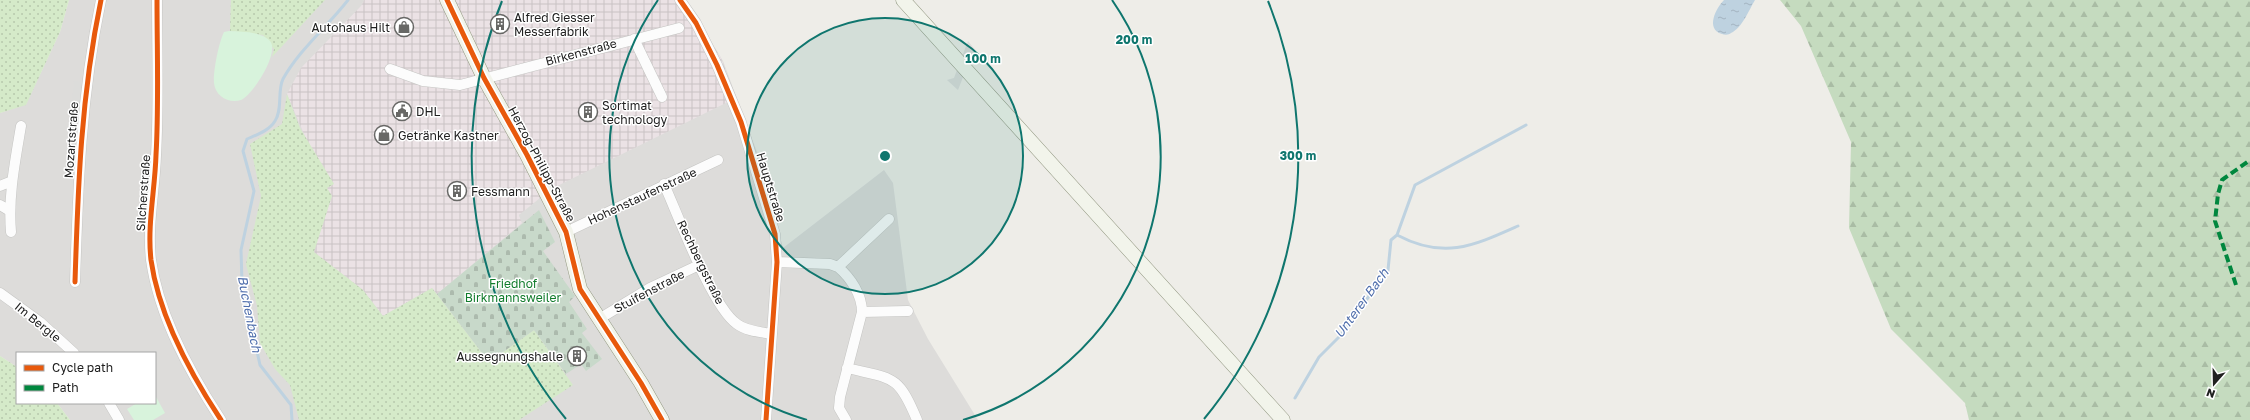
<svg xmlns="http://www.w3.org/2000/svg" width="2250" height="420" viewBox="0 0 2250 420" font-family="'Golos Text',sans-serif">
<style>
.residential{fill:#dddcda}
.industrial{fill:url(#industrial-grid)}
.religious{fill:#dcdcda}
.grass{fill:url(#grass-dots)}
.forest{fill:url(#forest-firs)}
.cemetery{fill:url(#cemetery-stones)}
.park{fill:#d8f3dc}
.water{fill:url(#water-ripples)}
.pier{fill:#dddddb}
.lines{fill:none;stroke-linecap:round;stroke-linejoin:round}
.stream{stroke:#bed2e0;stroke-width:3}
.street-casing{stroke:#c5c5c3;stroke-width:11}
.secondary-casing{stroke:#929781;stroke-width:15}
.street{stroke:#fcfcfc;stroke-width:10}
.secondary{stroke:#f2f4eb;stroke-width:14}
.quiet{stroke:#00873e;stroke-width:4;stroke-dasharray:8 4;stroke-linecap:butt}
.cycleway-casing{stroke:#fff;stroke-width:8}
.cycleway{stroke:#e8590c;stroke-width:5}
.ring{fill:none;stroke:#0f766e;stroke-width:2}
.labels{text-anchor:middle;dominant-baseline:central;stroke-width:3;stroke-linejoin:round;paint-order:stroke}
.poi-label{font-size:12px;fill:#202020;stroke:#fff;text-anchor:start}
.street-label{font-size:12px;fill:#202020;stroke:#fff}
.park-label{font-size:12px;fill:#107b2b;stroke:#fff}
.water-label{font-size:13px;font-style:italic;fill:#4f6eac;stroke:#fff}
.centre{fill:#0f766e;stroke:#fff;stroke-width:2}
.ring-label{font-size:12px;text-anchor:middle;font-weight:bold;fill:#0f766e;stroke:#fff;stroke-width:3;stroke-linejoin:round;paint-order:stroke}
</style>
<defs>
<pattern id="industrial-grid" width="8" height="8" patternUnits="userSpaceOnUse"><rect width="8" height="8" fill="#ebe2e5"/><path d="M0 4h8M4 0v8" fill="none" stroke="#c9c2c4"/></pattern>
<pattern id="grass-dots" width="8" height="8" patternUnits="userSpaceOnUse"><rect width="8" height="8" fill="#d5eac9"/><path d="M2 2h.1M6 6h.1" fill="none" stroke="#b7c8ac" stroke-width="1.8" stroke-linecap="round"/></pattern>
<pattern id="forest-firs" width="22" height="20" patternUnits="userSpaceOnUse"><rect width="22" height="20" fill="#c5dbbf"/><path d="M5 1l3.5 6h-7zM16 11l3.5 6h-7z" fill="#a9bca4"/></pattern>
<pattern id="cemetery-stones" width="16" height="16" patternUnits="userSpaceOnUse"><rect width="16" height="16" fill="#c8d9ca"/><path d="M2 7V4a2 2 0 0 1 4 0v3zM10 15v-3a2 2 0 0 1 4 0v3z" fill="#acbaad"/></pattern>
<pattern id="water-ripples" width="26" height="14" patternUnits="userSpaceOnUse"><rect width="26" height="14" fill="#bed2e0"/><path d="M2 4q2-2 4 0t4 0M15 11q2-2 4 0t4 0" fill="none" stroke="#a3b4c0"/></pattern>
</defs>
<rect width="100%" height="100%" fill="#eeede8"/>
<path class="residential" d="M69,0H686L723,61L757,152L783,248L884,170L893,183L908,300L928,339L978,420H70L57,403H155V353H17V367L0,356V113L26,104L60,32Z"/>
<path class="industrial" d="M364,0H685L721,58L736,98L551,189L519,215L522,223L437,294L432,288L383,316L363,290L313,252L332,196L327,188L287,94L301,68L361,6Z"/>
<path class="religious" d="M74,81L84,82L80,108L71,107Z
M542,198L562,238L555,242L539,210L522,223L519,215Z
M789,264L826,266V274L789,273Z
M577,298L594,323L587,327L570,302Z"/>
<path class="grass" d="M0,0H69L60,32L26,105L0,113Z
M231,0H325L272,57L274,49L263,35L230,31Z
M287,94L300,128L334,184L327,188L332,196L314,252L363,290L383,316L432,288L489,362L534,330L573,385L519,420H299L290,385L275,369L260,343L257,306L246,264L261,196L250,144L282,124Z
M0,356L17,367V403H57L70,420H0Z"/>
<path class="forest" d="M1780,0H2250V420H1969L1965,403L1891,329L1849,228L1851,142L1801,26Z"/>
<path class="cemetery" d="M539,210L555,242L543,251L575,296L569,302L587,329L582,333L602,359L586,371L581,364L566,374L534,330L489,362L437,294Z"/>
<path class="park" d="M229,31C242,32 261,31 270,41C280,52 253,95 241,100C229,104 215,96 214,83C213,71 219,42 224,32Z
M155,395L165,413L153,420H134L127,409L137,403H155Z"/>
<path class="water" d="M1724,0H1755C1749,10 1742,28 1731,33C1729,35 1725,35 1722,34C1705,29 1716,8 1724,0Z"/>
<path class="pier" d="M968,41L976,51L972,54L958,90L947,80L954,78Z"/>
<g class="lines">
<path class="stream" d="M1397,235C1444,260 1473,246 1518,226
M1295,398L1319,357L1340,336L1388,270L1391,240L1397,235L1415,185L1526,125
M292,420L291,405L260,365L242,283L241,250L254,191L243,151L247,139C256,135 269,131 275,121C283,109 277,91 283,79C299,50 328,26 348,0"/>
<defs>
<path id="street" d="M157,0C157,51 159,103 156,155C155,190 147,225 151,260C159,317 190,373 221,420
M680,0L696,23L717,65L741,122L775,234L777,262L766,420
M634,39L662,97
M390,69L423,81L460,85L679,28
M664,184C678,215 712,307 737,324C746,331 760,332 772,334
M0,186L12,181
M0,205L10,211
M11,232C8,196 15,162 21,126
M566,232L718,160
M777,262L830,264L838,267L889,219
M838,267C851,278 862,295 862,312L840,397L839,408L846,420
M75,282C78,185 81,96 101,0
M0,293L40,322L74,353
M862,312L908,311
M599,319L650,288L699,265
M847,368C893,379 898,374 917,420
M109,403L119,420"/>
<path id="secondary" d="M447,0L484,78L527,155L566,232L580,289L641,383L662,420
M903,0L1283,420"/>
</defs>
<use href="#street" class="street-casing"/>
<use href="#secondary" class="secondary-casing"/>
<use href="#street" class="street"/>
<use href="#secondary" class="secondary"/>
<path class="quiet" d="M2236,285L2215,221L2218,194L2222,180L2250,160"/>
<defs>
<path id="cycleway" d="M157,0C157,51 159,103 156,155C155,190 147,225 151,260C159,317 190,373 221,420
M447,0L484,78L527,155L566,232L580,289L641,383L662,420
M680,0L696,23L717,65L741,122L775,234L777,262L766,420
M75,282C78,185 81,96 101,0"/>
</defs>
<use href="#cycleway" class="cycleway-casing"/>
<use href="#cycleway" class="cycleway"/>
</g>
<circle cx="885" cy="156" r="138" fill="#0f766e" fill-opacity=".12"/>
<g class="ring">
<circle cx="885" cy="156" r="138"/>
<path d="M807 420A275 275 0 0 1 658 0M1112 0A275 275 0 0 1 963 420"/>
<path d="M566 419A413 413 0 0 1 502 1M1268 1A413 413 0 0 1 1204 419"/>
</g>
<defs>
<symbol id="building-ring" viewBox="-11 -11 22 22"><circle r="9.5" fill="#fff" stroke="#686866" stroke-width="1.5"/><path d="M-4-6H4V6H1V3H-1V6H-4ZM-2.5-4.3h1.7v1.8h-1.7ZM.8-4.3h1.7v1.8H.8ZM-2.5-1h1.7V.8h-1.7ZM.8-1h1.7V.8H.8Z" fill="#686866"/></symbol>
<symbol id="shop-ring" viewBox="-11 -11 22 22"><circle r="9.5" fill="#fff" stroke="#686866" stroke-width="1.5"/><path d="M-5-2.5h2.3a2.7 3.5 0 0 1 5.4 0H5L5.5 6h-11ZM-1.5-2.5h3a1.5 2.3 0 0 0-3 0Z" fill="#686866"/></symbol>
<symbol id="civic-ring" viewBox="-11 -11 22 22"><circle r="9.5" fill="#fff" stroke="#686866" stroke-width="1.5"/><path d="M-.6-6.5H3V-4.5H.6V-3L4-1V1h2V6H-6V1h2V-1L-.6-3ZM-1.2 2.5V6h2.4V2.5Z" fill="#686866"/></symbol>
</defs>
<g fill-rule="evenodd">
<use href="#building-ring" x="489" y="13" width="22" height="22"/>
<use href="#shop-ring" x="393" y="16" width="22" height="22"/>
<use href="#civic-ring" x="391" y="100" width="22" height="22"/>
<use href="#building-ring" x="577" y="101" width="22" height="22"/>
<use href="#shop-ring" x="373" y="124" width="22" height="22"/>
<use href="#building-ring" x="446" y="180" width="22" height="22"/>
<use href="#building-ring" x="566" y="345" width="22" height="22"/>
</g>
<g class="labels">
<g class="poi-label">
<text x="514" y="17">Alfred Giesser<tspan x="514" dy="14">Messerfabrik</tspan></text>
<text x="390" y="27" text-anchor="end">Autohaus Hilt</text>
<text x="602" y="105">Sortimat<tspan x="602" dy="14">technology</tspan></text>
<text x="416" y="111">DHL</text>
<text x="398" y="135">Getränke Kastner</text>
<text x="471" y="191">Fessmann</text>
<text x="563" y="356" text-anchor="end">Aussegnungshalle</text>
</g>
<g class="street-label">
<text transform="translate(581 52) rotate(-15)">Birkenstraße</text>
<text transform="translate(71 140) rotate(-86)">Mozartstraße</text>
<text transform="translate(542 164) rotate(62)">Herzog-Philipp-Straße</text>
<text transform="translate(771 187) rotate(73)">Hauptstraße</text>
<text transform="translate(143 193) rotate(-86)">Silcherstraße</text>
<text transform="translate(642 196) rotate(-25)">Hohenstaufenstraße</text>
<text transform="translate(701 262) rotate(64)">Rechbergstraße</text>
<text transform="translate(649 291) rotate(-28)">Stuifenstraße</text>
<text transform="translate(38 322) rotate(39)">Im Bergle</text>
</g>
<g class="park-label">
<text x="513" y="283">Friedhof<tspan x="513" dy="14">Birkmannsweiler</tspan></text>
</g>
<g class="water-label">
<text transform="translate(1361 303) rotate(-54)">Unterer Bach</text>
<text transform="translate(250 314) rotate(79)">Buchenbach</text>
</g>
</g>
<circle cx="885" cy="156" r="6" class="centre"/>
<g class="ring-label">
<text x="1134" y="44">200 m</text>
<text x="983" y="63">100 m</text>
<text x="1298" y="160">300 m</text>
</g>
<rect x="16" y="352" width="140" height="52" fill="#ffffff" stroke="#a6a6a6"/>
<rect x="24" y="365" width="20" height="6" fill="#e8590c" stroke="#a6a6a6"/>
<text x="52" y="372" font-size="12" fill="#202020">Cycle path</text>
<rect x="24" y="385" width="20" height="6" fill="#00873e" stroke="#a6a6a6"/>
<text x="52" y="392" font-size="12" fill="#202020">Path</text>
<g transform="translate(2214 384) rotate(200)" stroke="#ffffff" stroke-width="3" paint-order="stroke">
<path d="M0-3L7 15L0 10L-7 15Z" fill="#202020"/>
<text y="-6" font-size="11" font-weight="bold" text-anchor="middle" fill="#202020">N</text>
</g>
</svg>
